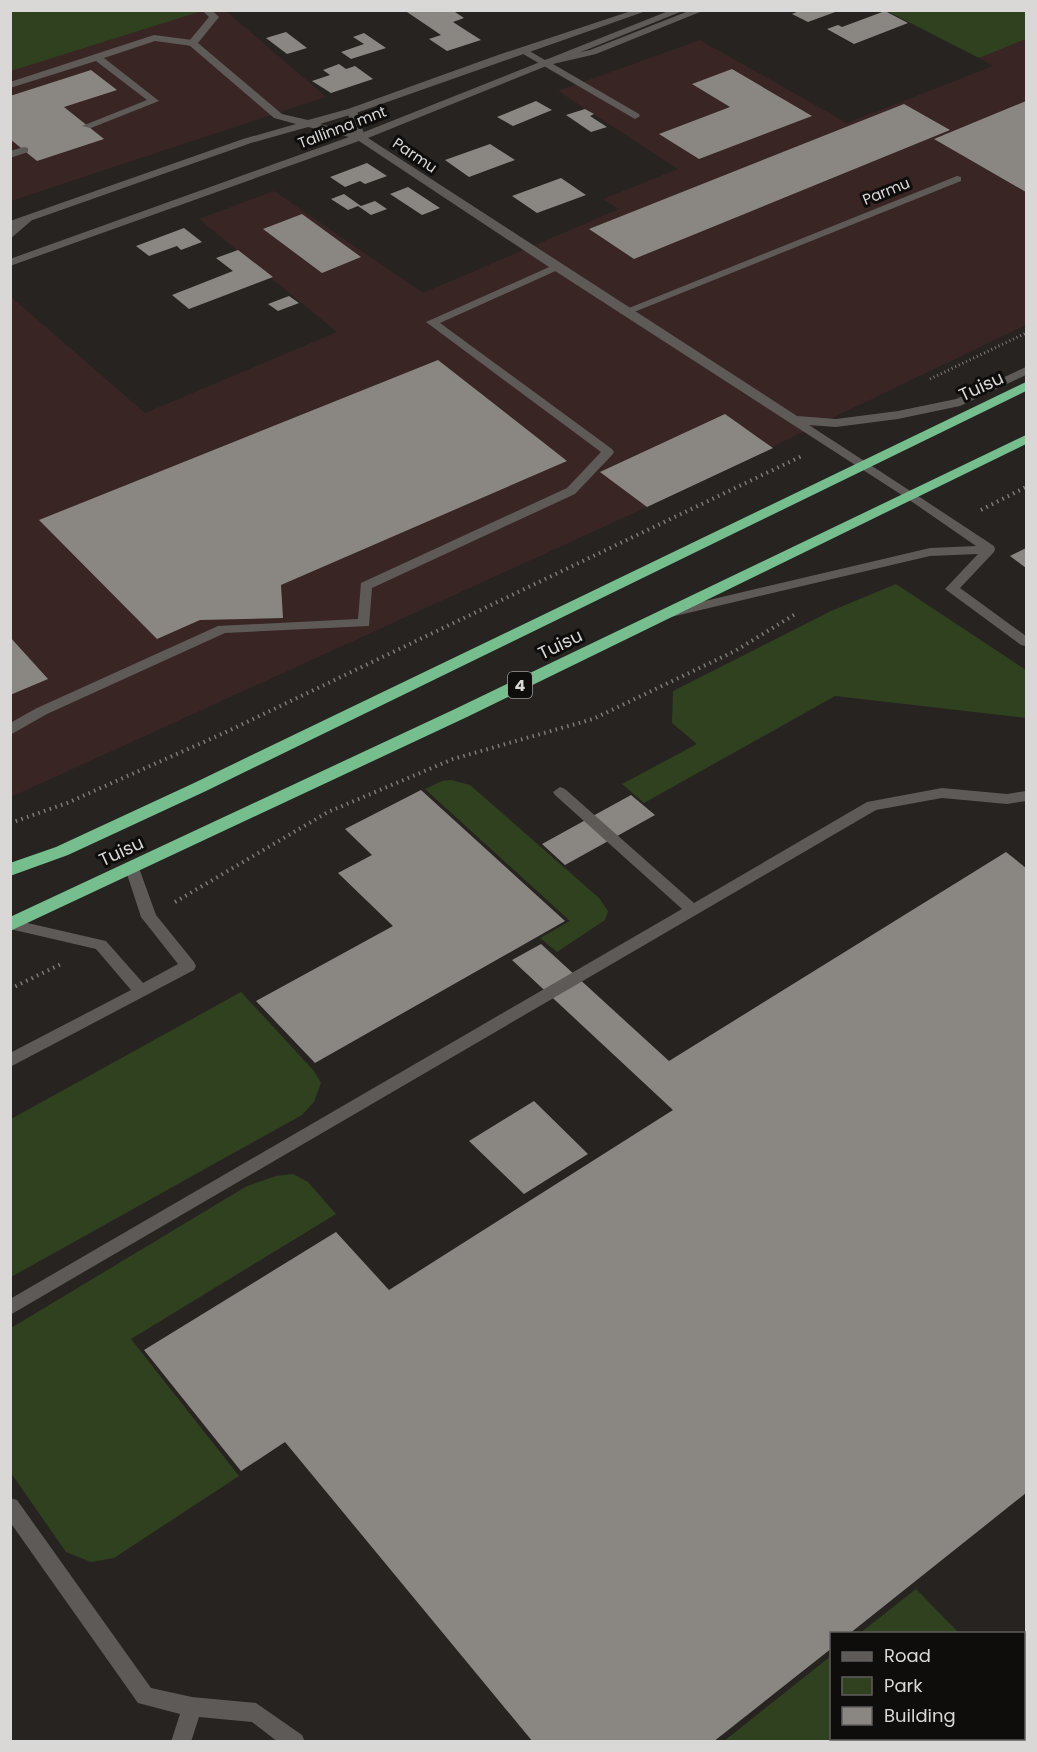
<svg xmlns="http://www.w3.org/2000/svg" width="1037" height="1752" viewBox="0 0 1037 1752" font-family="Poppins,sans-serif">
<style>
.commercial{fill:#392624}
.green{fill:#30411f}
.building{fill:#8a8783}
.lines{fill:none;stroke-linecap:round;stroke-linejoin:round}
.path-far1{stroke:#7d7a78;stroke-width:3;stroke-dasharray:1 3;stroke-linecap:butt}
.path{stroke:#7d7a78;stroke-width:4;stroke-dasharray:1.5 4.5;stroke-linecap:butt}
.lane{fill:#5e5a57;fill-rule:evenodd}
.street{fill:#5e5a57;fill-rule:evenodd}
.highway{fill:#76be8e;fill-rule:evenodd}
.labels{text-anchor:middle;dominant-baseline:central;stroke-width:6;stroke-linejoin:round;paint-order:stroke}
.far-street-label{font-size:15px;fill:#dad8d6;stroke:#0e0d0c}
.shield{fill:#0e0d0c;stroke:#9d9b99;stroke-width:1.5}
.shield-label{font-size:16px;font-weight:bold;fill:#dad8d6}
.street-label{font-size:18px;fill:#dad8d6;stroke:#0e0d0c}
</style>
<rect width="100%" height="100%" fill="#272321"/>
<path class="commercial" d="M202,11H226L326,97L11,201L10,71Z
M1026,39V325L647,507L11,797L10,296L145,413L337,332L199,219L274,191L423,293L619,209L603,199L678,169L558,91L700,40L847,123L993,66L979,58Z"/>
<path class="green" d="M11,10H202V11L11,71Z
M887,11H1026V39L979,58Z
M896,584L1026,670V718L835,696L644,803L622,784L697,744L672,723L673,691L831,611Z
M451,780L470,785L599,898L608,911L605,920L557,952L540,938L570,921L425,789L442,781Z
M241,992L314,1071L321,1083L314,1102L302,1115L11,1277V1119Z
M293,1174L308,1182L336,1214L131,1339L239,1476L114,1558L91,1562L66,1552L11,1473V1328L247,1186L276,1176Z
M916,1589L959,1633H860Z
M831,1656L832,1738L921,1739L917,1742L724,1741Z"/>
<path class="building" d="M404,10H452L464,18L453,22L481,40L447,51L429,39L441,35Z
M801,10H838V11L808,22L792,14Z
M885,11L908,23L854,44L827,29L838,25L842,27Z
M286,32L307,48L287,54L266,38Z
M364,33L386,48L351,59L341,52L364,44L353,37Z
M339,64L346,69L355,66L373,79L331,93L312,81L330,75L323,70Z
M732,69L812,116L699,159L659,134L730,107L692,84Z
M91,70L117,90L64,107L104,139L37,161L10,139V96Z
M536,101L552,110L513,126L497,117Z
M1026,101V192L934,139Z
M904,104L950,130L634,259L589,229Z
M585,109L594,114L590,116L607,127L591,132L566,115Z
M490,144L515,160L469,177L445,160Z
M367,163L387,176L365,184L360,181L345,187L330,177Z
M561,178L586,195L537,213L512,196Z
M408,187L440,208L422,215L390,194Z
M344,194L361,206L375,201L387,209L371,215L358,206L348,210L331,199Z
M302,214L361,257L322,273L263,229Z
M184,228L202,242L181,250L177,246L149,256L136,246Z
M238,250L273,277L189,309L172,295L233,271L216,258Z
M289,296L299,303L278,311L268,304Z
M438,360L567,461L281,585L283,618L200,620L157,639L39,520Z
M725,414L773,448L647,507L600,472Z
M1026,548V568L1010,556Z
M10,637L48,679L10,695Z
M421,790L565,921L315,1063L256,1001L393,926L338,873L372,855L345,829Z
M631,795L655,815L565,865L542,844Z
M1006,852L1026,868V1493L849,1634H832V1648L713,1742H533L285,1442L241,1471L144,1350L336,1232L389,1290L673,1110L512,960L541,944L669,1061Z
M534,1101L588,1154L524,1194L469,1141Z"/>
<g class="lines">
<path class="path-far1" d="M930,379L1026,333"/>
<path class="path" d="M981,510L1026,487
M10,823L67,803L224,733L802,456
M175,902L328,812L453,759L593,719L735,651L797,613
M10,989L61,964"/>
<path class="lane" d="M691,10H705L596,54L553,64L639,114L640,116L635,119L518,51L526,49L545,60L590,50Z
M154,35L192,40L197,43L192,46L155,41L104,58L159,101L91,128L82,126L147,100L96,61L10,88V82Z
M352,108L357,111L365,137L364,139L355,137L347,111Z
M24,147L28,148V152L10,158V151Z
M957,176L961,177V181L629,314H621L619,312Z
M27,216L31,217V221L10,239V229Z
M556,264L562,267L560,269L440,323L612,449L614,452L612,455L575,494L372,588L369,626L225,633L47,714L10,735V723L37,708L218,626L358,619L361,583L567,488L601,452L426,322Z
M912,492L994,546L995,549L994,552L960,588L1026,636V646L1021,645L945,589L978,554L930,556L671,617L664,613L671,609L930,548L976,546L908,499L906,496L908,493Z
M560,787L565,789L694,903L867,802L942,788L1007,794L1026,791V801L1007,804L942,798L876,810L10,1315V1299L682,909L555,795L553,792Z
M132,863L139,868L156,915L194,962L196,966L194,970L10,1067V1053L131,990L96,949L10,929V919L106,941L143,983L178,964L141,917L125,868Z
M10,1498L17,1500L151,1688L192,1697L256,1703L302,1735L305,1742H278L252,1722L199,1717L191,1742H171L180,1714L138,1703L10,1522Z
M1026,1695V1716L1024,1717V1696Z
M974,1738H996L995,1742H973Z"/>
<path class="street" d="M202,10H212L219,17L198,43L282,114L308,120L348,109L498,55L634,10H649L356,113L320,124L359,134L671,10H685L368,138L797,416L836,419L898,411L956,399L1026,367V375L960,406L898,419L836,427L809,425L918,496L916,499H908L552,269L359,141L10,266V259L349,137L308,127L251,143L10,228V221L243,139L296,124L274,118L189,45V41L209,17Z"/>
<path class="highway" d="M1026,382V391L206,791L68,855L10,876V863L56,847L194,783Z
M1026,435V444L467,717L10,931V917L455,709Z"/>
</g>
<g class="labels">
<g class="far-street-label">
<text transform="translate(342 127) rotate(-21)">Tallinna mnt</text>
<text transform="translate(415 155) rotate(34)">Parmu</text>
<text transform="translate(886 191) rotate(-22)">Parmu</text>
</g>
<rect class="shield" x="508" y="672" width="24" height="26" rx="4.5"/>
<g class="shield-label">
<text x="520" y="685">4</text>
</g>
<g class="street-label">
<text transform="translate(981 386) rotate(-25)">Tuisu</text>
<text transform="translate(560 644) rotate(-26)">Tuisu</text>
<text transform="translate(121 851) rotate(-25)">Tuisu</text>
</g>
</g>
<rect width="1037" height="1752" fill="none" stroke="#dad8d6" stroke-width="24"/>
<rect x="830" y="1632" width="195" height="108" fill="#0e0d0c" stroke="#605e5d" stroke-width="1.5"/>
<rect x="842" y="1652" width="30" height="9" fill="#5e5a57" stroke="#605e5d" stroke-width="1.5"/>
<text x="884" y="1662" font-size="18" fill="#dad8d6">Road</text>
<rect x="842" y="1677" width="30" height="18" fill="#30411f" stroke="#605e5d" stroke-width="1.5"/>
<text x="884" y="1692" font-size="18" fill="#dad8d6">Park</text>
<rect x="842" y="1707" width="30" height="18" fill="#8a8783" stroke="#605e5d" stroke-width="1.5"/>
<text x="884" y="1722" font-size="18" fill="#dad8d6">Building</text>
</svg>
